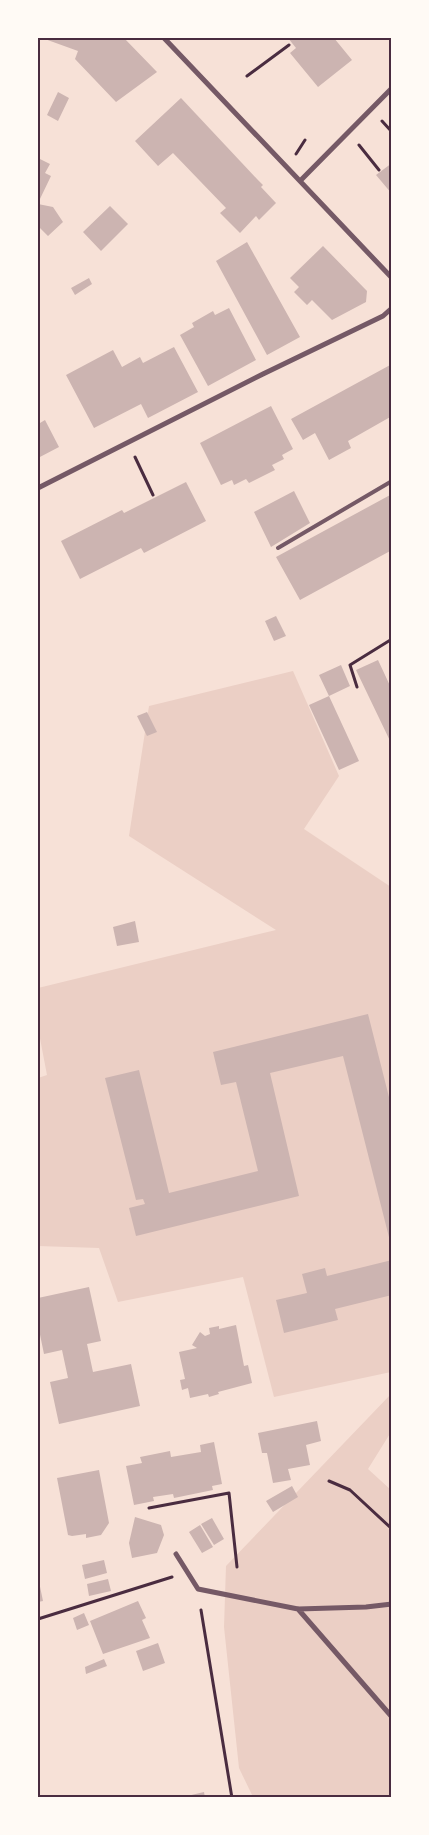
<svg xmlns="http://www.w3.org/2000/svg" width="429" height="1835" viewBox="0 0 429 1835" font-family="'Source Sans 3',sans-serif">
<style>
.green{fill:#ebcfc5}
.building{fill:#ccb4b1}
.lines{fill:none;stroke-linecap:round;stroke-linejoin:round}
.path{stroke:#4a2c40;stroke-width:3}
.service{stroke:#755966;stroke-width:4}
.minor{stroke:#755966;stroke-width:5}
.neatline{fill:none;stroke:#4a2c40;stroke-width:2}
</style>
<rect width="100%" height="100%" fill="#f7e1d7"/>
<path class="green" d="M293,671L339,776L304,829L391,887V1372L274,1397L243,1277L118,1302L99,1248L38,1246V1078L47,1075L38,1028V988L276,930L129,836L149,706Z
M391,1394V1432L368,1469L391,1490V1797H253L239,1768L224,1627L226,1566Z"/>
<path class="building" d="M42,38H124L157,72L116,102L75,59L78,51Z
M288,38H334L352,60L318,87L290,53L296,48Z
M58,92L69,98L58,121L47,115Z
M181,98L257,179L263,185L261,187L276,203L259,220L256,216L240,233L220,213L226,208L173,153L158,166L135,141Z
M38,158L50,164L45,173L51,176L39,201L38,200Z
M392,163V194L376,175Z
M38,204L53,207L63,222L48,236L38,226Z
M110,206L128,224L101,251L83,232Z
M247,242L300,337L267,355L216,261Z
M323,246L367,291L366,302L332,320L312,300L307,305L294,292L299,287L290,278Z
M89,278L92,284L75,295L71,288Z
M229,308L256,360L208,386L180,335L194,327L192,323L213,311L215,315Z
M174,347L198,392L148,418L141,404L94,428L66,375L113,350L122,367L140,357L143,363Z
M392,364V416L348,441L351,448L329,460L315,433L303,440L291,419Z
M271,406L293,449L282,455L284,459L272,465L275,470L249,483L246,479L234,485L232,480L221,485L200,443Z
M38,418L40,423L45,420L59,447L38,458Z
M186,482L206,521L144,553L141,548L80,579L61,541L122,510L124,513Z
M294,491L310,523L271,547L254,512Z
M392,494V550L300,600L276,557Z
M276,616L286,636L274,641L265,621Z
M378,660L392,690V745L356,670Z
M341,665L350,686L329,696L319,675Z
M329,696L359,761L339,770L309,705Z
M147,712L157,732L147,736L137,716Z
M135,921L139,942L117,946L113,927Z
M368,1014L392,1109V1249L343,1056L270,1073L299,1196L136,1236L129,1208L145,1204L143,1199L136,1200L105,1078L139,1070L169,1193L258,1171L236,1082L221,1085L213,1052Z
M392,1260V1295L335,1309L338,1320L284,1333L276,1300L307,1293L302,1274L325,1268L327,1276Z
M89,1287L101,1341L87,1344L93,1372L131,1364L140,1406L59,1424L50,1382L68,1378L62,1350L44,1354L38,1325V1298Z
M236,1325L244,1366L248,1365L252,1383L218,1392L219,1394L209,1397L208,1394L190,1398L188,1388L182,1390L180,1380L185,1379L179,1352L197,1348L192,1345L200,1332L205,1336L210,1334L209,1328L219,1326V1329Z
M317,1421L321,1441L306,1445L310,1465L288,1469L291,1480L273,1483L267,1453H262L258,1433Z
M214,1442L222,1484L212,1486L213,1490L174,1498L173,1494L153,1497L154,1501L134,1505L126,1466L142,1463L140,1457L170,1451L171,1457L201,1452L200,1445Z
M99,1470L109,1523L101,1535L86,1538V1534L72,1536L68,1535L57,1478Z
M292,1486L298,1497L273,1512L266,1501Z
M135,1517L161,1525L164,1535L157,1553L132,1558L129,1543Z
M212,1518L224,1539L214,1545L201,1524Z
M200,1525L213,1547L202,1553L189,1532Z
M104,1560L107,1573L85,1579L82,1565Z
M38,1577L43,1601L38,1602Z
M108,1579L111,1591L89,1596L87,1584Z
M138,1601L146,1618L142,1620L150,1638L103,1654L90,1621Z
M84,1613L89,1625L77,1630L73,1618Z
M158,1643L165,1663L143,1671L136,1651Z
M104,1659L107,1666L86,1674L85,1667Z
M204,1792L205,1798H183V1797Z"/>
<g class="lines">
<path class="path" d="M247,76L289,45
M382,121L392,132
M359,145L379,170
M296,154L305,140
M135,457L153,495
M357,687L350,665L392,639
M329,1481L350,1490L392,1529
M149,1508L229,1493L237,1567
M201,1610L232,1798
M38,1619L172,1577"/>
<path class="service" d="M278,548L392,481"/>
<path class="minor" d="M164,38L392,278
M301,180L392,88
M38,488L263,374L383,316L392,308
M176,1554L198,1589L298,1609L366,1607L392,1604
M298,1609L392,1717"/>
</g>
<rect width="429" height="1835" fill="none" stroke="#fffaf5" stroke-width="78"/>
<rect x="39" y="39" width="351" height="1757" class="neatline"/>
</svg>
